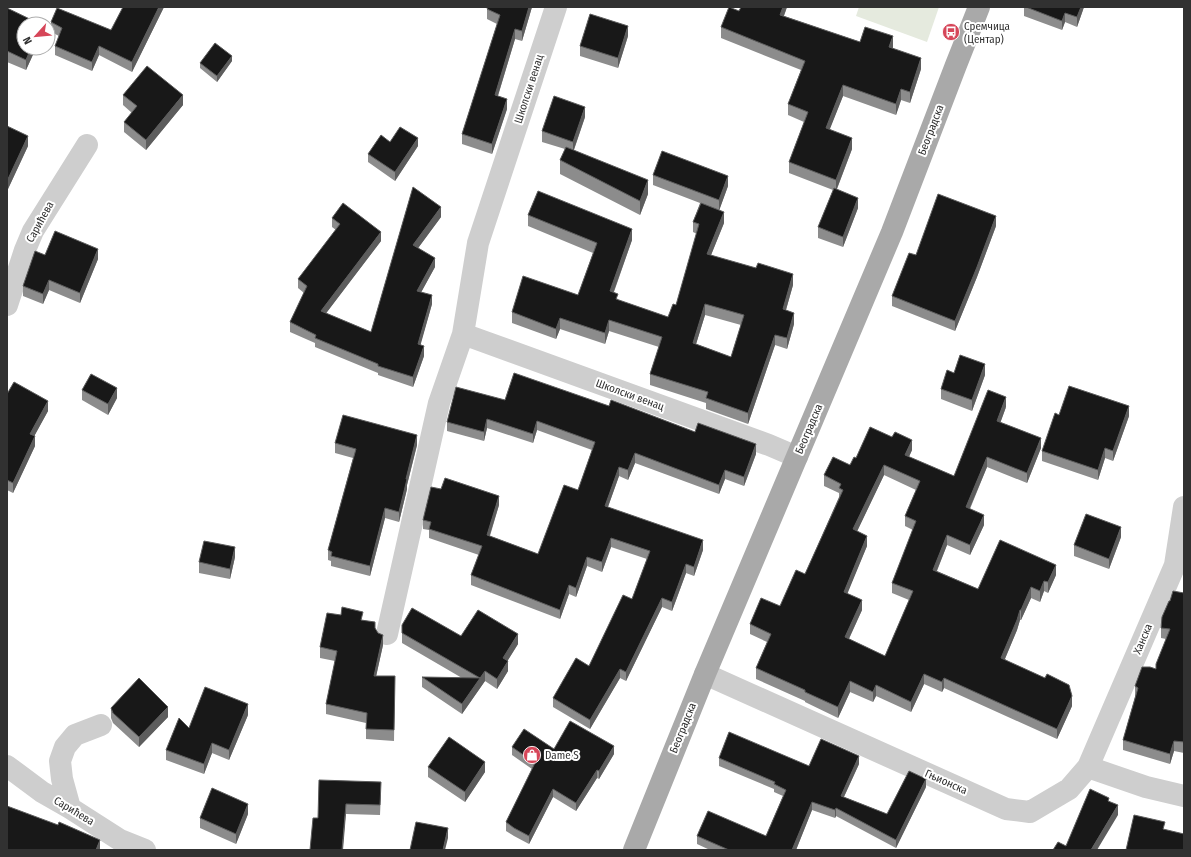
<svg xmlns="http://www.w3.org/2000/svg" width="1191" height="857" viewBox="0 0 1191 857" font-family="'Fira Sans Condensed',sans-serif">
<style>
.green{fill:#e5eade}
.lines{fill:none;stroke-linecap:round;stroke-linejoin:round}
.minor{stroke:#cecece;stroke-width:22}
.major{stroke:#a9a9a9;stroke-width:22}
.wall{fill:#8c8c8c;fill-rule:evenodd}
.shaded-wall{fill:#5d5d5d}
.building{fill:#181818;stroke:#5d5d5d;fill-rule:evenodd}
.labels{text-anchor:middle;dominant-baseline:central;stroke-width:4;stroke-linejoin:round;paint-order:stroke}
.poi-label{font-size:11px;fill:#313131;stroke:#fff;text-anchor:start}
.street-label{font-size:11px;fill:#313131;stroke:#fff}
</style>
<rect width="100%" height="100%" fill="#fff"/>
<path class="green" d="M859,7H939L927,42L856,16Z"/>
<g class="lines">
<path class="minor" d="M556,7L478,243L463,334L769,445L797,457
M7,305L25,250L33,231L87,145
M387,634L439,403L463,334
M705,674L1006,809L1030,812L1069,789L1088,767L1146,787L1184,796
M7,766L42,792L70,808L120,840L145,850
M1088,767L1175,565L1184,507
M70,808L62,779L60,761L65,747L75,735L101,725"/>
<path class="major" d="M634,850L705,674L892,232L956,65L979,7"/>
</g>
<path class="wall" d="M164,7L132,72L99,55L92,71L55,55V46L59,36L51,32V22L111,30Z
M532,7L522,41L515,39L498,96L507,109L492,154L462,144V134L497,24L487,19V9Z
M787,7L784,16L860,42L893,47V48L921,69L910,103L901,100L896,115L843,96L829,130L852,149L837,189L858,208L843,247L818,238V227L833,190L789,173V162L804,122L788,115V104L801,70L721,38V27L739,11Z
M1024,7H1084L1077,27L1065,22L1062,30L1024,16Z
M7,8L24,48H36L26,70L7,62Z
M628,36L618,68L580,56V46Z
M232,61L217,82L200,68V63Z
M123,95L183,105L146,150L124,132V122L132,113L123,105Z
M585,117L574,150L648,194L640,215L560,174V160L565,149L542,142V131Z
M7,126L28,146L8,189L7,188Z
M390,142L418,146L395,181L368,162V154Z
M653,175L728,186L719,210L724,223L711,255L793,285L786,310L794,324L787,349L775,345L748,424L706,409V403L650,385V374L659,347L609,331L605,344L560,329L556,339L512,323V312L578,295L593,253L528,226V215L632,240L614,292L618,300L668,317L676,305L697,234L693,232V222L700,203L653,185ZM705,315L741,325L731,357L696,344Z
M413,187L441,217L418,248L435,267L421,292L432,304L420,345L424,356L413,387L378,375V373L315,347V343L290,332V322L304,293L298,288V279L336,230L332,227V218L381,241L326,313L371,332Z
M996,226L977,277L955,331L892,306V296L916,255Z
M45,255L98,259L80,303L49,290L43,304L23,296V286Z
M954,373L985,375L972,411L941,399V389Z
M82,390L117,398L108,415L82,400Z
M7,394L48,411L34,436L35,446L13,493L7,490Z
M505,400L609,406L695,432L756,454L744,486L725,479L719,494L635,463L628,480L619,476L608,507L703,550L694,576L686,573L672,611L662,607L626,681L620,678L590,729L553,707V698L589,666L632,599L647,559L611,547L602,572L587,566L576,597L569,594L560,619L471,585V575L479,555L429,538V530L423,529V520L499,505L490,536L538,554L578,490L592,450L537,430L533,443L487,428L484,441L447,431V422Z
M1006,407L1000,423L1041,448L1027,483L987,467L970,509L984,525L970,555L947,545L937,571L978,589L1056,575L1048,593L1044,591L1040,602L1031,598L1021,620H1020L1017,630L1005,659L1072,706L1057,739L944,688L942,692L924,684L911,712L876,696L873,702L850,692L838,718L805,702V701L756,679V668L767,642L750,634V624L780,606L805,574L839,497V493L824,486V475L850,465L856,458L912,450L909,457L954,476ZM884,475L916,490L905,516V526L913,530L892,583V593L909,600L885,656L849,639L862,610L847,593L867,546L857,531Z
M1059,415L1129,416L1113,461L1105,458L1098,480L1042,461V451Z
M335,443L417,445L407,485V489L399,522L385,518L370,576L331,566V561L328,560V550L353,458L335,453Z
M1121,537L1109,569L1074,556V545Z
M235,557L230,579L199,573V562Z
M1184,593V753L1174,751L1170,764L1123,750V740L1135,697V686L1156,669L1166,639L1161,638V628L1170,601Z
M363,620L375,628L383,645L376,676H395L394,741L366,739V723L326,714V704L335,661L320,658V647Z
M402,625L461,636L518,644L508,660V671L497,689L485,681L462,714L422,687V677L462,678L402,643Z
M111,708L168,717L139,747L113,723L111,718Z
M248,715L229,760L212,753L204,774L166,760V750L189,728Z
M512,747L554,749L614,754L599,779L597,778L576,811L553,797L529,844L514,836L506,831V822L532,769L512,755Z
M719,758L809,766L859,764L844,797L887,814L926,787L896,848L836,816L835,818L812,810L796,850H710L697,844V836H766L783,796L774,792V789L719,766Z
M428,767L485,772L465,802L428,777Z
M319,780L381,792L380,815L346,814Z
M248,814L236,844L200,828V818Z"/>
<path class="shaded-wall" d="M159,7H164L132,72V62Z
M529,7H532L522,41V31Z
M783,7H787L780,26V15Z
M1081,7H1084L1077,27V17Z
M1065,13V22L1062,30V21Z
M628,26V36L618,68V58Z
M515,29V39L495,105V95Z
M893,36V47L889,58V47Z
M99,46V55L92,71V62Z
M31,48H36L26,70V60Z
M232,56V61L217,82V76Z
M921,58V69L910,103V92Z
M843,85V96L826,139V128Z
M901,89V100L896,115V104Z
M183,95V105L146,150V140Z
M507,99V109L492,154V144Z
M585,107V117L573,152V142Z
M28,136V146L8,189V179Z
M418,138V146L395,181V172Z
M852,138V149L836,191V180Z
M728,176V186L719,211V200Z
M648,180V194L640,215V201Z
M858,198V208L843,247V237Z
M441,207V217L413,255V245Z
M724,212V223L707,265V254Z
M996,216V226L977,277L955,331V321Z
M632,229V240L610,302V291Z
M381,232V241L321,320V311Z
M98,249V259L80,303V293Z
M435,258V267L417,300V291Z
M793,274V285L783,320V309Z
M49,280V290L43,304V294Z
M432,295V304L418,354V344Z
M705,304V315L693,354V343Z
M794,313V324L787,349V338Z
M560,318V329L556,339V329Z
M609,320V331L605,344V333Z
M775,335V345L748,424V413Z
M424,346V356L413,387V377Z
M985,364V375L972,411V400Z
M117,388V398L108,415V404Z
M1006,397V407L997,432V421Z
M48,401V411L30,444V434Z
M1129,406V416L1113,461V451Z
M487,419V428L484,441V432Z
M537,421V430L533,443V434Z
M417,435V445L407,485V489L399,522V512L406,479Z
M35,436V446L13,493V483Z
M1041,438V448L1027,483V473Z
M912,440V450L905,465V455Z
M756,444V454L744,486V477Z
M1105,448V458L1098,480V470Z
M635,453V463L628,480V470Z
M987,457V467L966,517V507Z
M884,465V475L853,540V529Z
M619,467V476L605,515V506Z
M725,470V479L719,494V485Z
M499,496V505L487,544V535Z
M385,508V518L370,576V566Z
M984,515V525L970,555V545Z
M1121,527V537L1109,569V559Z
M947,535V545L933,580V570Z
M867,536V546L844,602V592Z
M611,538V547L602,572V562Z
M703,540V550L694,576V567Z
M235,547V557L230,579V569Z
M587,557V566L576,597V588Z
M686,564V573L672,611V602Z
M1056,565V575L1048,593V582Z
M1044,581V591L1040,602V591Z
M569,585V594L560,619V610Z
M1031,587V598L1021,620V610Z
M662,598V607L626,681V672Z
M862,600V610L845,647V637Z
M1020,610V620L1017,630L1001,668V658Z
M518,634V644L503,668V658Z
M383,635V645L374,686V676Z
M508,661V671L497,689V679Z
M620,669V678L590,729V720Z
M485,671V681L462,714V704Z
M924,674V684L911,712V702Z
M944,678V688L942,692V682Z
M850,681V692L838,718V707Z
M876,685V696L873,702V692Z
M1072,696V706L1057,739V729Z
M248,704V715L229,760V750Z
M168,707V717L139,747V737Z
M1174,741V751L1170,764V754Z
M212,743V753L204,774V764Z
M614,746V754L599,779V771Z
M859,756V764L841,803V796Z
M485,762V772L465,802V792Z
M597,770V778L576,811V803Z
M926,779V787L896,848V840Z
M553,789V797L529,844V836Z
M812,802V810L796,850H792Z
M248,804V814L236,844V834Z
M346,804V814L343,850H342Z
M1118,805V815L1097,850H1091Z
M836,808V816L835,818V810Z
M448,828V838L445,850H443Z
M100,840V850H96Z"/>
<path class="building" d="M123,7H159L132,62L99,46L92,62L55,46L62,28L51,22L57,8L111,30Z
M488,7H529L522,31L515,29L495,95L507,99L492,144L462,134L500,15L487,9Z
M729,7L739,11L741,7H783L780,15L860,42L865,27L893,36L889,47L921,58L910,92L901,89L896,104L843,85L826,128L852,138L836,180L789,162L808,112L788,104L805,61L721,27Z
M1026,7H1081L1077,17L1065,13L1062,21Z
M7,8L40,24H24V48H31L26,60L7,51Z
M590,14L628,26L618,58L580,46Z
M215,43L232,56L217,76L200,63Z
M147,66L183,95L146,140L124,122L137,106L123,95Z
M554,96L585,107L573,142L542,131Z
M7,126L28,136L8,179L7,178Z
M400,127L418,138L395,172L368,154L381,135L390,142Z
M566,147L648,180L640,201L560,160Z
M662,151L728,176L719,200L653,175Z
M413,187L441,207L413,245L435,258L417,291L432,295L418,344L424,346L413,377L378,366V364L315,338L316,335L290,322L307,286L298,279L340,224L332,218L343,203L381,232L321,311L371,332Z
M834,188L858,198L843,237L818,227Z
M538,191L632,229L610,291L618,294L616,299L668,317L673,304L676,305L699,224L693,222L701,203L724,212L707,254L756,268L758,263L793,274L783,309L794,313L787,338L775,335L748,413L706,398L708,392L650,374L662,337L609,320L605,333L560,318L556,329L512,312L523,276L578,295L597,243L528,215ZM705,304L744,315L731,357L693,343Z
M938,194L996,216L977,267L955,321L892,296L909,253L916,255Z
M55,231L98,249L80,293L49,280L43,294L23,286L35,251L45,255Z
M960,355L985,364L972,400L941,389L947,370L954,373Z
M514,373L609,406L611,400L695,432L698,423L756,444L744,477L725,470L719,485L635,453L628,470L619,467L605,506L703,540L694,567L686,564L672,602L662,598L626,672L620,669L590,720L553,698L576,658L589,666L623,595L632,599L650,551L611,538L602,562L587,557L576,588L569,585L560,610L471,575L482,546L429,529L431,522L423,520L431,487L441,489L445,478L499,496L487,535L538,554L564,485L578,490L595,442L537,421L533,434L487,419L484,432L447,422L456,387L505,400Z
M91,374L117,388L108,404L82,390Z
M14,382L48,401L30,434L35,436L13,483L7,480V394Z
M1069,386L1129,406L1113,451L1105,448L1098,470L1042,451L1055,413L1059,415Z
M988,390L1006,397L997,421L1041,438L1027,473L987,457L966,507L984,515L970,545L947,535L933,570L978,589L1000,540L1056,565L1048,582L1044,581L1040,591L1031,587L1021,610H1020L1017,620L1001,658L1045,678L1047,674L1069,685L1072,696L1057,729L944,678L942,682L924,674L911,702L876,685L873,692L850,681L838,707L805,692V690L756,668L771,634L750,624L761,598L780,606L796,570L805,574L843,490L839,488L841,484L824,475L833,457L850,465L854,457L856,458L870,427L892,437L895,432L912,440L905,455L954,476ZM884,465L920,481L905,516L916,521L892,583L913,591L885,656L845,637L862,600L844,592L867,536L853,529Z
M343,415L417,435L406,479H407L399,512L385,508L370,566L331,556L332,552L328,550L356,449L335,443Z
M1086,514L1121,527L1109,559L1074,545Z
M204,541L235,547L230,569L199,562Z
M1173,591L1184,593V742L1174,741L1170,754L1123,740L1138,688L1135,686L1142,667H1150L1156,669V664L1170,629L1161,628L1162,617L1169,601H1170Z
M342,607L363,612L361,620L375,622V628L378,633L383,635L374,676H395L394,730L366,729L367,713L326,704L337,651L320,647L327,613L341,615Z
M412,608L461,636L478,610L518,634L503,658L508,661L497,679L485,671L462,704L422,677L480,678L402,633V625Z
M139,678L168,707L139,737L113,713L111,708Z
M205,687L248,704L229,750L212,743L204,764L166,750L179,718L189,728Z
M570,721L614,746L599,771L597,770L576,803L553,789L529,836L514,828L506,822L535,763L512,747L524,729L554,749Z
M729,732L809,766L821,739L859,756L841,796L887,814L909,771L926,779L896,840L836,808L835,810L812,802L792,850H729L697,836L708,811L766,836L786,790L774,784L775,782L719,758Z
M449,737L485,762L465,792L428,767Z
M319,780L381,782L380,805L346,804L342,850H310L313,818H318Z
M212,788L248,804L236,834L200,818Z
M1090,789L1109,798L1108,801L1118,805L1091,850H1053L1058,842L1066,846Z
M7,806L58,825L59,822L100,840L96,850H7Z
M1134,815L1165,822L1163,829L1184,834V850H1126Z
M416,822L448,828L443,850H410Z"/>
<defs>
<symbol id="bus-disc" viewBox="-11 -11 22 22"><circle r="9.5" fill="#d64659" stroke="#fff"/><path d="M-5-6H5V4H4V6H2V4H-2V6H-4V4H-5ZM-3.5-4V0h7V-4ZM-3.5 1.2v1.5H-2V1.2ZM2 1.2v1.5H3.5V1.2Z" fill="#fff"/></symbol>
<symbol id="shop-disc" viewBox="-11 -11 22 22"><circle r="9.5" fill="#d64659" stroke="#fff"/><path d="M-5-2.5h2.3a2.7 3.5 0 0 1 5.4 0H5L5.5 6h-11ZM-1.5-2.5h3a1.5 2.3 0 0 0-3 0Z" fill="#fff"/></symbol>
</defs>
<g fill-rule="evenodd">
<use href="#bus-disc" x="941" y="22" width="20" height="20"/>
<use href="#shop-disc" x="522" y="745" width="20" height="20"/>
</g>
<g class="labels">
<g class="poi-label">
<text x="964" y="26">Сремчица<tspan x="964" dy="13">(Центар)</tspan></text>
<text x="545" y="755">Dame S</text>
</g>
<g class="street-label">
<text transform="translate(529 89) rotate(-72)">Школски венац</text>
<text transform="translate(931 130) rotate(-69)">Београдска</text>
<text transform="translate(40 222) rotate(-61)">Сарићева</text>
<text transform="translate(630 395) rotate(20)">Школски венац</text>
<text transform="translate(809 429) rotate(-67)">Београдска</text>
<text transform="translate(1143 639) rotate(-67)">Ханска</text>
<text transform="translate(683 728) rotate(-68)">Београдска</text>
<text transform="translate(946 782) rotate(24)">Гњионска</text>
<text transform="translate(74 811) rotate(31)">Сарићева</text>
</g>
</g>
<rect width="1191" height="857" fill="none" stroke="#313131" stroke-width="16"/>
<g transform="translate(36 36) rotate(243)"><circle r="19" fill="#ffffff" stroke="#adadad"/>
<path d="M0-3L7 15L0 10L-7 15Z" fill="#d64659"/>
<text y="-6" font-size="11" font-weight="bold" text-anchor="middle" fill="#313131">N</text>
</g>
</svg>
